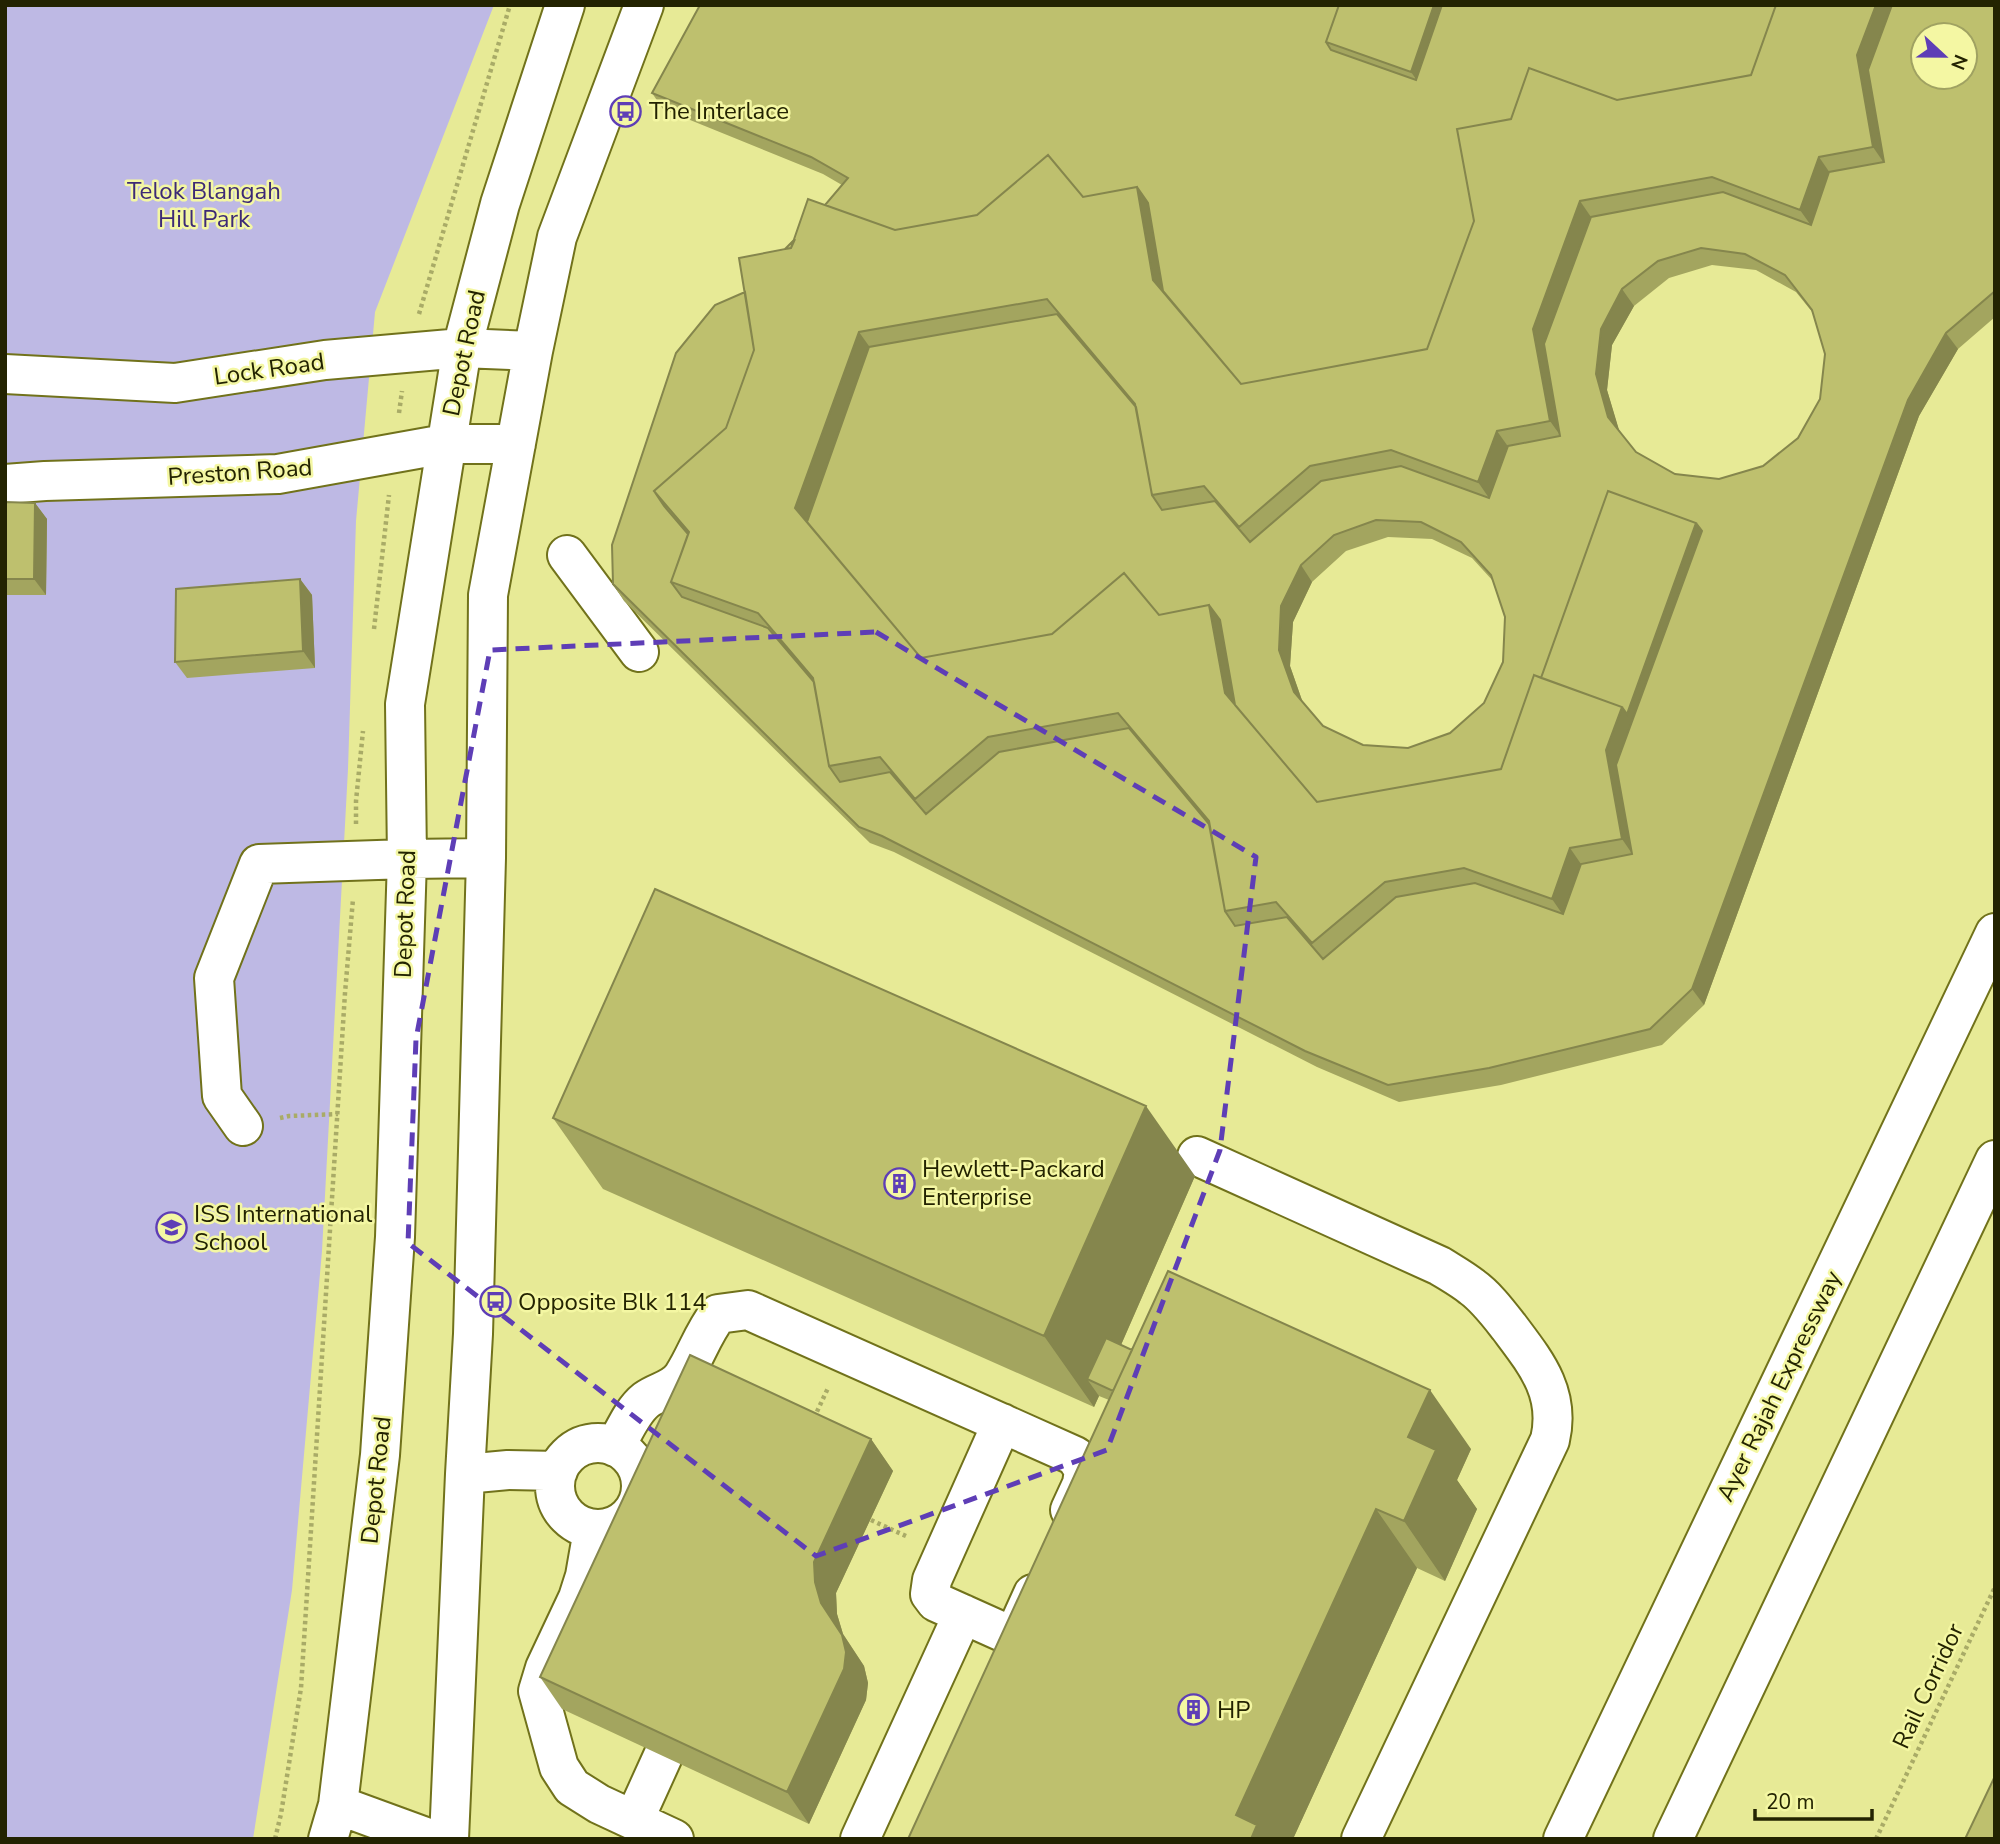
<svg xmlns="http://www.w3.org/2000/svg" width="2000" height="1844" viewBox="0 0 2000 1844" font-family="'Nunito Sans',sans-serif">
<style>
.green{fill:#beb9e4}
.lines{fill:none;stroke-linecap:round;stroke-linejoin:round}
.minor-casing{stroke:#71721b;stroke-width:42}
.highway-casing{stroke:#71721b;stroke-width:42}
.path{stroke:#a9ab67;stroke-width:4.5;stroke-dasharray:3.5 3.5;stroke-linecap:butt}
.minor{stroke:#fff;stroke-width:38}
.highway{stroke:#fff;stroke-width:38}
.wall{fill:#a3a55f;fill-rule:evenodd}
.shaded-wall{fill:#85864d}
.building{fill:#bec06e;stroke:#85864d;stroke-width:2;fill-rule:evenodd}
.marked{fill:none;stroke:#5e3eb6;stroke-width:5;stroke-dasharray:14 9;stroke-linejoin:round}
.labels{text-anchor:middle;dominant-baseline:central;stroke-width:5;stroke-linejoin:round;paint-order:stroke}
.poi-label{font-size:24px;fill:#232301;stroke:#f4f7a3;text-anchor:start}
.park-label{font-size:24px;fill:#3d2a76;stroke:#f4f7a3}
.street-label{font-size:24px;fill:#232301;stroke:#f4f7a3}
</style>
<rect width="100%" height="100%" fill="#e7ea96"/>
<path class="green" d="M5,5H494L375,312L356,521L348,769L322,1251L292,1590L253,1839H5Z"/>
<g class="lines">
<defs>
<path id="minor" d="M5,374L175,383L325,360L462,348L533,351
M5,484L45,481L278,474L445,444H516
M567,555L639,652
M243,1126L222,1096L214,978L259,864L407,859L486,858
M1197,1156L1440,1266C1451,1273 1462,1279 1472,1287C1486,1297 1498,1313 1509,1327C1536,1363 1561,1393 1550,1440L1361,1839
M1002,1423L932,1580L930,1594L936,1602L1005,1633L1018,1627L1033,1594
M555 1486a43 43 0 1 1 86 0a43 43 0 1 1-86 0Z
M615,1447C624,1432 632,1411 646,1400C658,1391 674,1390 683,1376C696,1356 703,1333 718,1314L748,1310L1075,1456L1084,1470L1082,1484L1070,1510
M465,1474L508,1470L558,1471
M593,1530L585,1576L578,1598L545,1668L538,1691L559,1767L572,1787L599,1804L674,1839
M338,1805L431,1839
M634,1820L663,1756
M328,1839L338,1805L380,1455L395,1237L407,859L405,704L462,348L500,204L565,5
M449,1839L465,1474L473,1334L486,858L488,595L533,351L557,237L644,5
M860,1839L963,1614"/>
<path id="highway" d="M1563,1839L1995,933
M1673,1839L1995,1160"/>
</defs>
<use href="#minor" class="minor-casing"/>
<use href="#highway" class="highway-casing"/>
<path class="path" d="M419,314L510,5
M399,413L402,391
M374,629L389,495
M356,824V801L363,731
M280,1118L289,1116L338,1114
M814,1418L828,1388
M871,1520L908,1537
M275,1839L281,1814L301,1688L345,993L353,899
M1876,1839L1995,1587"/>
<use href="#minor" class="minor"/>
<use href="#highway" class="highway"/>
</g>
<path class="wall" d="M700,5H1995V317L1958,349L1919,416L1704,1005L1662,1045L1501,1085L1399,1102L1317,1067L894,852L870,843L624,601L613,584L745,292L785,249L842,185L823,174L663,109L652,93ZM1712,265L1756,270L1796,292L1813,313L1825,354L1820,399L1798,438L1763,466L1719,479L1675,474L1636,452L1619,431L1607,390L1612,345L1634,306L1669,278ZM1388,537L1432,539L1472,558L1493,581L1505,617L1503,662L1484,703L1450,733L1408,748L1363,745L1323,726L1303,703L1290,666L1293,622L1312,582L1346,551Z
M5,502L35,503L47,519L46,595H5Z
M300,579L312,595L315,668L187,678L175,662Z
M553,1118L1195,1176L1121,1345L1132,1350L1471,1449L1457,1480L1477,1509L1445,1581L1417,1568L1293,1839H908L1109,1400L1099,1396L1094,1407L603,1189Z
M871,1439L893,1471L836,1593L837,1614L843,1634L864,1666L868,1683L866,1700L809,1824L562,1709L540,1677Z"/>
<path class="shaded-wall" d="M1434,5H1460L1428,96L1411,72Z
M1876,5H1905L1895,179L1873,147L1857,55Z
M1819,157L1841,189L1822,241L1800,210Z
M1137,187L1159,219L1174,308L1153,280Z
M1580,201L1602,233L1572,452L1550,421L1533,329Z
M1622,289L1634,306L1612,345L1607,390L1620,433L1608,417L1596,374L1601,329Z
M859,332L881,363L818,538L795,508Z
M1946,333L1958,349L1919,416L1704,1005L1692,989L1908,400Z
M1497,431L1519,462L1500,514L1478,482Z
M35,503L47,519L46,595L34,579Z
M1696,523L1713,547L1644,871L1622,839L1606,750L1622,707Z
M1301,565L1312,582L1293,622L1290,666L1305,709L1294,692L1279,650L1281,606Z
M300,579L312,595L315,668L303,651Z
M1209,605L1232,636L1247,721L1225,693Z
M1570,848L1592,880L1574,931L1552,899Z
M1146,1106L1195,1176L1103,1386L1087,1379L1099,1396L1094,1407L1044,1336Z
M1430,1390L1471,1449L1457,1480L1477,1509L1445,1581L1404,1521L1408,1437Z
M871,1439L893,1471L836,1593L837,1614L843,1634L864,1666L868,1683L866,1700L809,1824L787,1792L821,1603L815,1582L814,1562Z
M1376,1509L1417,1568L1293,1839H1251L1236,1815Z"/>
<path class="building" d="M700,5H1339L1326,42L1331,50L1416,80L1442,5H1776L1751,75L1617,100L1529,68L1511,119L1457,129L1474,221L1427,349L1241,384L1163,291L1148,203L1137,187L1083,197L1048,155L977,215L895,230L825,205L848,178L811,157L652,93Z
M1339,5H1434L1411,72L1326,42Z
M1776,5H1876L1857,55L1873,147L1819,157L1800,210L1712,177L1580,201L1533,329L1550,421L1497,431L1478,482L1391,450L1310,466L1239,527L1204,486L1152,495L1135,404L1047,299L859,332L795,508L921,658L1052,634L1124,573L1159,615L1209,605L1225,693L1317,802L1501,769L1534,675L1622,707L1606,750L1622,839L1570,848L1552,899L1464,868L1385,882L1312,943L1276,902L1225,911L1209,821L1118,713L988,737L915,799L880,757L829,766L813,678L758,613L671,582L689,532L654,491L726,428L754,350L739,258L791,248L808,199L895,230L977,215L1048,155L1083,197L1137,187L1153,280L1241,384L1427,349L1474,221L1457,129L1511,119L1529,68L1617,100L1751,75Z
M1892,5H1995V291L1946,333L1908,400L1692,989L1650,1029L1489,1068L1388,1085L1305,1051L882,836L859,827L613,584L612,545L676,353L715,305L745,292L754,350L726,428L654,491L664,506L688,534L671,582L682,597L768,628L814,682L829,766L840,782L890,772L926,814L999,752L1129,728L1209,824L1225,911L1235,926L1287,917L1323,959L1396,897L1475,883L1563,914L1581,864L1632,854L1616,765L1702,531L1696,523L1608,491L1541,678L1534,675L1501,769L1317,802L1235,705L1220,620L1209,605L1159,615L1124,573L1052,634L921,658L807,522L869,347L1057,314L1136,407L1152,495L1162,510L1215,501L1250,542L1321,481L1401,466L1489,498L1508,446L1560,436L1544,344L1591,217L1723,192L1811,225L1829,172L1884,162L1868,70ZM1923,35H1965V77H1923ZM1701,248L1745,254L1785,275L1812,310L1825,354L1820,399L1798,438L1763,466L1719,479L1675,474L1636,452L1608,417L1596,374L1601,329L1622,289L1658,261ZM1376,520L1421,522L1461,542L1491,575L1505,617L1503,662L1484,703L1450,733L1408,748L1363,745L1323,726L1294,692L1279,650L1281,606L1301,565L1334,535Z
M795,239L791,248L785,249Z
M1608,491L1696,523L1627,714L1622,707L1541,678Z
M5,502L35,503L34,579H5Z
M300,579L303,651L175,662L176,589Z
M655,889L1146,1106L1044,1336L553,1118Z
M1168,1271L1430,1390L1408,1437L1436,1450L1404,1521L1376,1509L1236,1815L1257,1825L1251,1839H908Z
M1106,1338L1132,1350L1113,1391L1087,1379Z
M690,1355L871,1439L814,1562L815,1582L821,1603L842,1635L846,1652L844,1669L787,1792L540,1677Z
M1995,1776V1839H1965Z"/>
<path class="marked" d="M876,632L1256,857L1220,1150L1107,1450L816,1556L408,1243L416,1039L490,650Z"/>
<defs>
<symbol id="bus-ring" viewBox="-11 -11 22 22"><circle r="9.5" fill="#f4f7a3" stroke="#5e3eb6" stroke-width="1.5"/><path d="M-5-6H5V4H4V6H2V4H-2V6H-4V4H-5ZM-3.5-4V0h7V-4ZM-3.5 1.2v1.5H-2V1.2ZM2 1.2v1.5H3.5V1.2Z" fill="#5e3eb6"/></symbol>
<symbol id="building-ring" viewBox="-11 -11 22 22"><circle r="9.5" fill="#f4f7a3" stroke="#5e3eb6" stroke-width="1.5"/><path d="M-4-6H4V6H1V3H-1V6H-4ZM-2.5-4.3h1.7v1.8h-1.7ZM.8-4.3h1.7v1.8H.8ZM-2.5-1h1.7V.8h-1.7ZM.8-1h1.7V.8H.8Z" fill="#5e3eb6"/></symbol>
<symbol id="school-ring" viewBox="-11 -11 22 22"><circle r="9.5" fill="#f4f7a3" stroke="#5e3eb6" stroke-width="1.5"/><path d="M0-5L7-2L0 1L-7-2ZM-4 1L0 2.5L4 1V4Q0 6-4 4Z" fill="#5e3eb6"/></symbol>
</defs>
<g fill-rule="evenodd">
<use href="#bus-ring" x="608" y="94" width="35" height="35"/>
<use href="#building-ring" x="882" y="1166" width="35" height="35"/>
<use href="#school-ring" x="154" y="1210" width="35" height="35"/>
<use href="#bus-ring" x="478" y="1284" width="35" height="35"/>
<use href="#building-ring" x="1176" y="1692" width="35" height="35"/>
</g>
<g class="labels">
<g class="poi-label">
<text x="649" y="111">The Interlace</text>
<text x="922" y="1169">Hewlett-Packard<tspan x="922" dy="28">Enterprise</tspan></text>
<text x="194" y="1214">ISS International<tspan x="194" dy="28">School</tspan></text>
<text x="518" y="1302">Opposite Blk 114</text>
<text x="1217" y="1710">HP</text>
</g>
<g class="park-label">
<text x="204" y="191">Telok Blangah<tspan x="204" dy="28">Hill Park</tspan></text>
</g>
<g class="street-label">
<text transform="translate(464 353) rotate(-78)">Depot Road</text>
<text transform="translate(269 369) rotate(-8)">Lock Road</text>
<text transform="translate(240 472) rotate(-4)">Preston Road</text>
<text transform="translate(405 914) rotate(-88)">Depot Road</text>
<text transform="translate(1779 1386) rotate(-64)">Ayer Rajah Expressway</text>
<text transform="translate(376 1480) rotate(-84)">Depot Road</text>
<text transform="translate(1928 1686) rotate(-65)">Rail Corridor</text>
</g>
</g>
<rect width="2000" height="1844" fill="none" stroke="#232301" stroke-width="14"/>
<g transform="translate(1944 56) rotate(112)"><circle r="33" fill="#f4f7a3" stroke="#a0a262" stroke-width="2"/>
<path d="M0-5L12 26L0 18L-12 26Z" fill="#5e3eb6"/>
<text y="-10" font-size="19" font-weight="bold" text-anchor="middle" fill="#232301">N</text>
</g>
<path d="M1755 1809v10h117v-10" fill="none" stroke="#232301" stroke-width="3.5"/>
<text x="1766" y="1809" font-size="21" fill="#232301" stroke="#f4f7a3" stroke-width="5" paint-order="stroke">20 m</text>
</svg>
